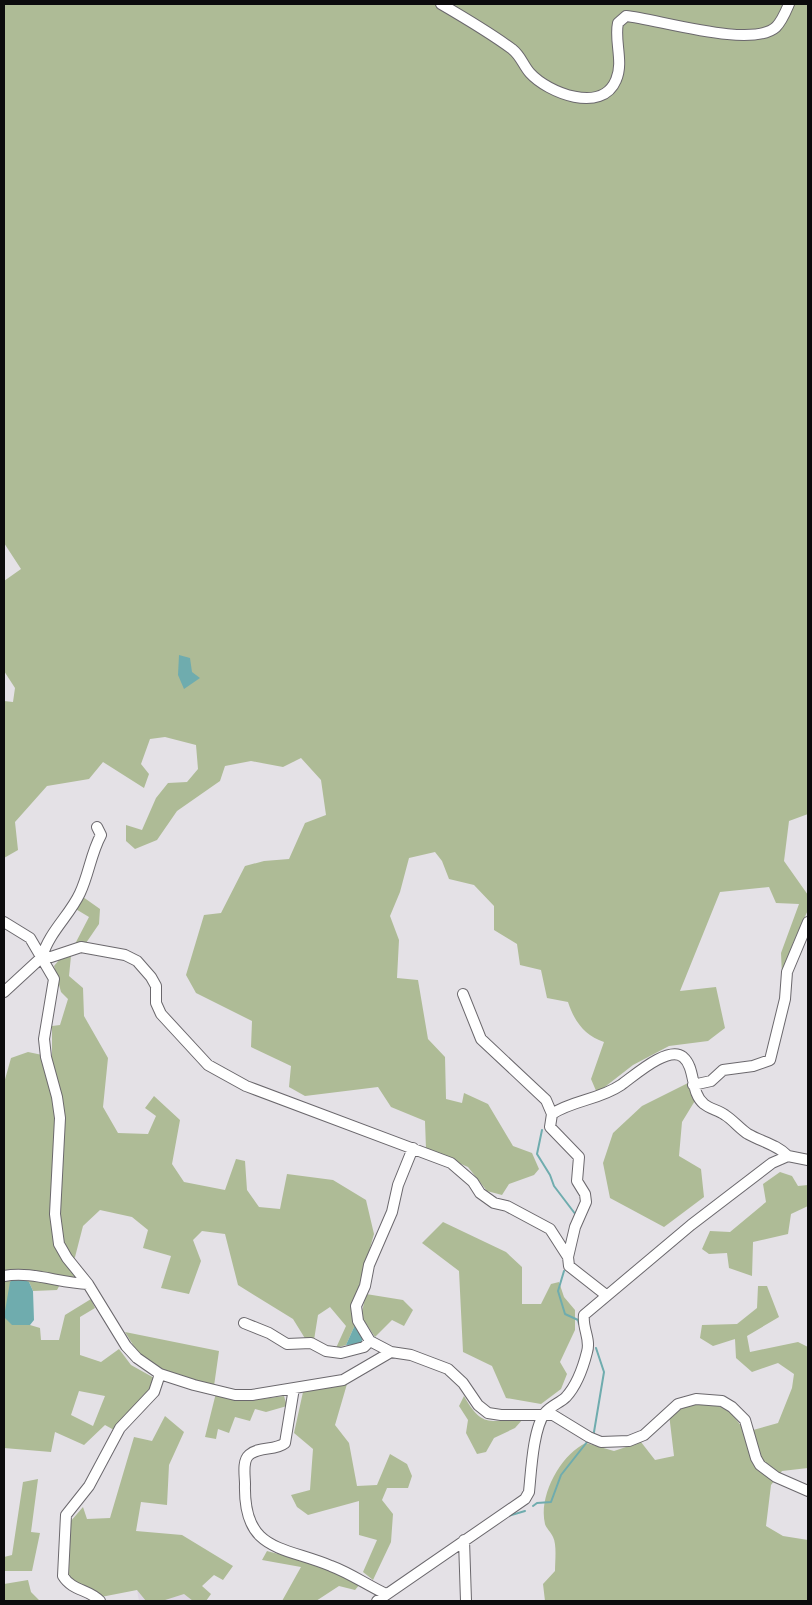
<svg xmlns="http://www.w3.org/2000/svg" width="812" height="1605" viewBox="0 0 812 1605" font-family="'Source Serif 4',serif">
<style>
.built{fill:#ddd6e2}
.green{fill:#aebb96;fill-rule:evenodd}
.water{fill:#6facae}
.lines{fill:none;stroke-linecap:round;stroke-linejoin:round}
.stream{stroke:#6facae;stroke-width:2}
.minor-casing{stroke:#6b686d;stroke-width:12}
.minor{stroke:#fff;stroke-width:10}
</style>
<rect width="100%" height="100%" fill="#e4e1e6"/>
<path class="built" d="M137,1590L184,1594L193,1601H139Z"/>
<path class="green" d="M4,4H808V814L789,821L784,861L808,895V910L793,943L782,976L781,953L799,904L776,903L769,887L720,892L680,991L716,987L725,1028L708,1041L669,1046L633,1065L597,1093L591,1079L604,1042C585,1036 574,1021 568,1002L547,998L541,970L520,965L517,944L494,930V906L474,885L449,879L442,861L435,852L409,858L400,892L390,916L399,940L397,978L418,980L428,1039L445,1057L446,1099L462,1103L464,1093L488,1104L513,1146L532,1153L539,1169L534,1175L509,1184L502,1195L487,1191L468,1167L426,1149L425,1121L391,1107L378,1087L305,1096L289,1087L291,1066L251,1047L252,1021L196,993L186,975L204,915L221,913L245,866L264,861L289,859L305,823L326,815L321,780L301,758L283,767L251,761L225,766L220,781L177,811L157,840L135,849L126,841V825L142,830L156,798L168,783L187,782L198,769L196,745L165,737L150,739L141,764L149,774L144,788L103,762L89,779L47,786L15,822L18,850L4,858V701L13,702L15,688L4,671V581L21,569L4,543Z
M83,897L100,909L99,924L86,943L75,944L89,917L74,908Z
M71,956L69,976L83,988L84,1016L108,1058L103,1107L118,1133L148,1134L156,1116L145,1108L154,1096L180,1120L172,1164L184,1182L225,1190L236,1159L245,1161L247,1190L259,1207L280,1209L287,1174L333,1180L366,1200L374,1234L352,1311L355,1325L346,1345L336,1348L346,1326L330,1307L318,1315L314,1340H306L293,1319L238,1285L225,1234L202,1231L193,1240L201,1261L189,1294L161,1288L171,1256L143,1248L148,1230L132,1217L100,1210L83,1226L75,1257L69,1266L79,1281L63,1279L57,1290L33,1291L29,1282L12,1325H30L40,1328L41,1340H59L65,1315L91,1299L95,1308L80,1317V1355L101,1362L119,1349L131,1365L156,1379L144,1401L114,1430L105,1425L84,1445L55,1432L51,1452L4,1448V1083L11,1058L28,1052L52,1057V1026L60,1025L68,999L61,992L54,966L59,960ZM79,1391L105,1396L93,1426L71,1415Z
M688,1083L696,1099L682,1122L679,1156L701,1169L704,1197L664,1227L610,1198L603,1163L613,1133L642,1106Z
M780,1172L792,1176L798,1186L808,1185V1206L791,1214L788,1234L753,1242L752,1276L729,1268L727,1253L709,1254L702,1249L710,1231L730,1232L766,1202L763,1184Z
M443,1222L506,1252L522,1267V1304H541L551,1284L559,1282L564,1297L575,1310V1330L560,1362L567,1374L561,1389L541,1404L506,1398L492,1366L463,1352L459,1271L422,1243Z
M758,1286H767L779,1317L747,1336L750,1352L798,1342L808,1347V1468L782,1471L771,1485L766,1526L783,1536L808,1540V1601H545L543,1584L555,1571C555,1561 557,1545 553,1537C551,1532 546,1528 545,1524C538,1496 561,1454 586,1443L614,1451L641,1442L655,1460L674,1456L669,1414L691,1404L717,1405L731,1413L746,1432L778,1423L792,1388L794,1374L778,1363L752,1372L736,1358L735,1339L713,1346L700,1338L702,1325L737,1324L757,1308Z
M366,1294L403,1300L413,1310L404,1326L392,1320L375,1337L361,1316Z
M125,1332L219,1351L214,1386L153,1367L138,1353Z
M347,1384L335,1425L349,1443L357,1486L377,1485L390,1454L407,1464L412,1476L408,1488H387L382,1500L393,1514L391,1542L373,1580L363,1572L377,1540L359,1535V1501L308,1515L297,1507L291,1495L310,1490L313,1449L294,1433L303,1392Z
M216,1393L246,1401L284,1396L287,1406L266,1412L255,1409L250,1421L235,1417L229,1433L218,1429L216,1439L205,1437Z
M464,1396C482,1428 489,1421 523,1419L515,1428L494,1438L486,1452L477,1454L466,1433L468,1420L459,1406Z
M165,1416L184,1432L169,1465L167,1505L141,1502L136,1531L182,1535L233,1566L223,1580L214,1575L202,1586L211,1594L206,1601H193L184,1594L162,1601H146L137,1590L101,1597L69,1579L70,1522L83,1507L87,1519L110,1518L134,1437L152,1441Z
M38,1479L31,1532L40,1533L32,1571H5L4,1557L12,1555L23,1482Z
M267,1551L331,1568L360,1584L355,1590L339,1586L316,1601H282L301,1567L262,1560Z
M28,1580L31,1592L40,1601H4V1584Z"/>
<path class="water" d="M179,655L190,658L192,672L200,678L184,689L178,675Z
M17,1277L29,1282L33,1291L34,1320L30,1325H12L4,1317L10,1282Z
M355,1325L363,1337L361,1344L346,1345Z"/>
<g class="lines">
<path class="stream" d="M542,1130L537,1154L550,1175L554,1186L576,1215
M564,1271L558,1291L565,1314L578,1320L579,1324
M594,1432L604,1372L596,1348
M533,1506L537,1503L551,1502L561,1475L587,1442
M508,1516L525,1511"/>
<defs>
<path id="minor" d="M441,4C465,18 489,32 512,49C521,56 523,65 530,73C548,93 602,114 616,80C624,62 614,41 618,23L626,16C657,19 752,49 776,27C782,21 786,11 789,4
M4,922L30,938L54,979L44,1039L46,1057L57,1097L60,1118L55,1214L59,1244L67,1258L88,1284L126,1346L137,1358L160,1374L194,1385L235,1395H252L343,1380L391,1352
M42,957C49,932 70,915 80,893C89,874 91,853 101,835L97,827
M4,992L42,957H51L81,947L125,955L137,961L151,977L156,986V1003L161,1014L208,1065L246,1086L451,1163L473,1182L480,1193L494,1203L507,1206L550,1229L568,1257
M463,994L481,1039L546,1100L552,1114
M693,1085L711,1081L723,1070L753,1066L770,1060L785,999L787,972L808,922
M413,1148L398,1185L392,1212L369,1265L365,1286L356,1306L358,1321L370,1341L391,1352L411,1355L448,1369L463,1383L478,1405L488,1413L501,1415H553L589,1437L601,1442L629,1441L644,1435L678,1404L696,1399L722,1401L732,1407L745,1420L756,1458L760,1465L776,1477L808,1491
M4,1276C32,1271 59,1283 88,1284
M606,1295L569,1266L568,1257L575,1227L586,1202L585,1194L577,1181L579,1157L550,1127L552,1114C573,1100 599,1100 621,1085C634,1076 668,1045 683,1057C696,1068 690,1093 704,1104C710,1109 718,1110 725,1115C733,1120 740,1129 748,1134C762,1142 776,1144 788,1156
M244,1323L269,1333L287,1344L311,1343L326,1351L341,1353L364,1347L370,1341
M294,1388L285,1443C275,1451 259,1446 249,1455C242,1461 245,1476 245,1484C243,1552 283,1546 331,1566C350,1573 367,1585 386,1594
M464,1540L466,1601
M100,1601C89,1589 72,1591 63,1576L66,1515L89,1486L120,1428L154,1392L160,1374
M377,1601L525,1499L529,1492C531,1473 533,1428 545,1413C550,1406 560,1403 566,1397C577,1385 583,1368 587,1352C591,1339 582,1328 584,1315L691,1225L772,1163L788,1156L808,1160"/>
</defs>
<use href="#minor" class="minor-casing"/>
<use href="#minor" class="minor"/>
</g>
<rect width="812" height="1605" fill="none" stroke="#0c0b0d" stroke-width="10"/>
</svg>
